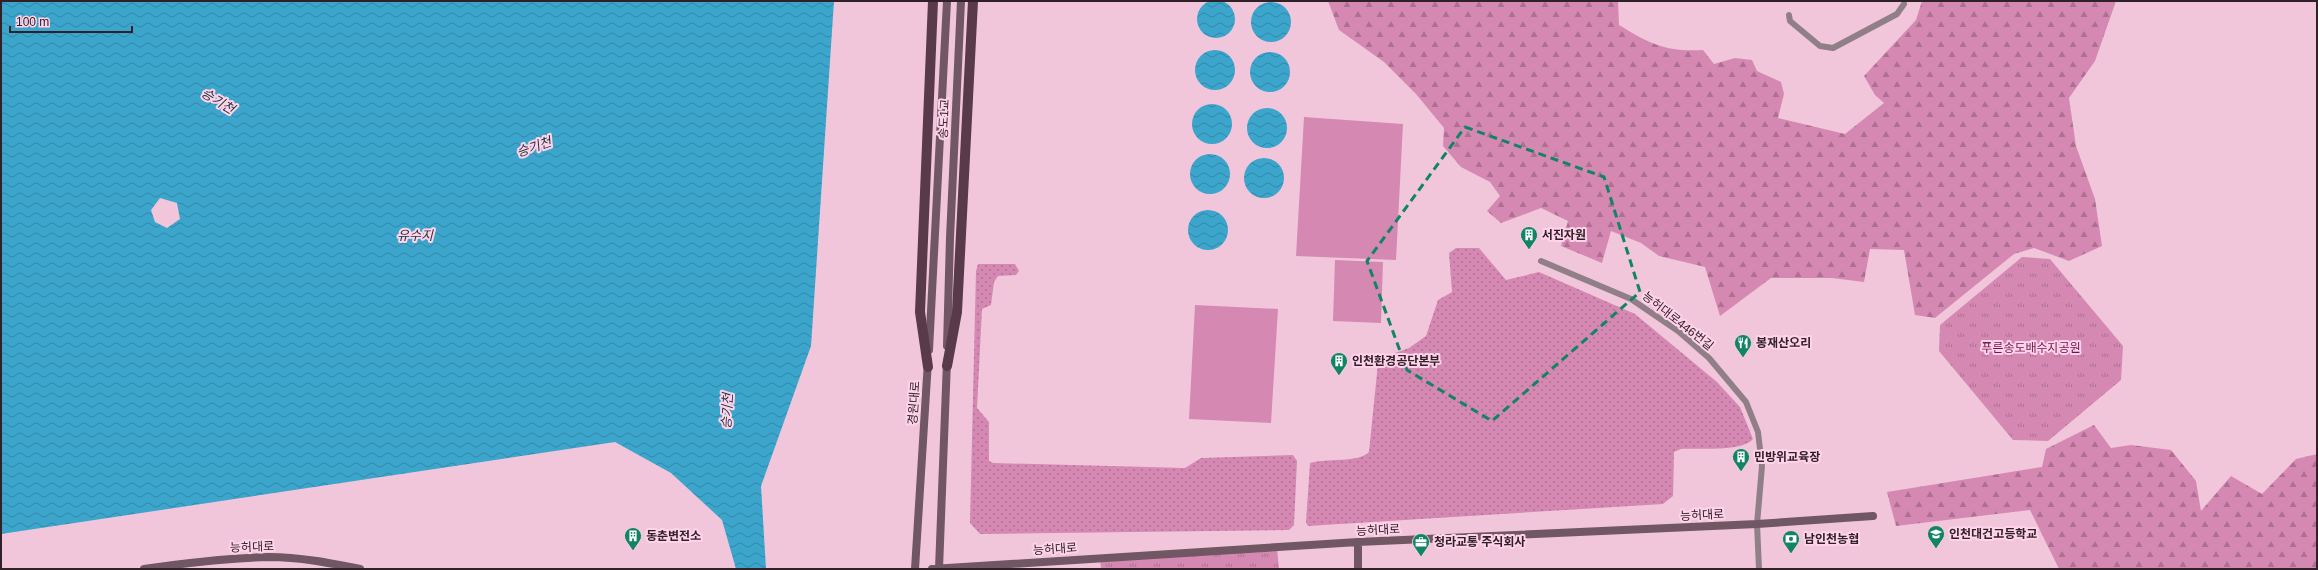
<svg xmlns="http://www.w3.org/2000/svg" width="2318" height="570" viewBox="0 0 2318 570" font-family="Helvetica,'Noto Sans KR',sans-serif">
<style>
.grass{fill:url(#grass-dots)}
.forest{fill:url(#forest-firs)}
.park{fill:url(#park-tufts)}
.pitch{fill:#d589b2}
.water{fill:url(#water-waves);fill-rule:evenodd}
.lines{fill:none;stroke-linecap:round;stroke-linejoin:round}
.minor{stroke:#917f88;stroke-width:6}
.secondary{stroke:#705763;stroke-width:8}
.primary{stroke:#583a4a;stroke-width:10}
.marked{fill:none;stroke:#108463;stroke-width:3;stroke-dasharray:8 5;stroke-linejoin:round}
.labels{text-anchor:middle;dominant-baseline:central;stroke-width:4;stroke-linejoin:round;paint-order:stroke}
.street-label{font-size:12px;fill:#302028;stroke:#ffd3e9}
.poi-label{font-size:12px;font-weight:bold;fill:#302028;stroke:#ffd3e9;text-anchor:start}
.park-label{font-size:12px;fill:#6f164e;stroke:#ffd3e9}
.water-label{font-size:13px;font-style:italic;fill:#1b323b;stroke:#ffd3e9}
</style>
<defs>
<pattern id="grass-dots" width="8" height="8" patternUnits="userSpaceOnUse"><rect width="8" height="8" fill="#d589b2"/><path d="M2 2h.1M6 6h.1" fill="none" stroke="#ad7091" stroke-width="1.8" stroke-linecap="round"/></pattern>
<pattern id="forest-firs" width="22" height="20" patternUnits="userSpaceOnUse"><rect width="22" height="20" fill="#d589b2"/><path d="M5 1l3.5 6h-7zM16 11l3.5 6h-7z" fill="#ad7091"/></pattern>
<pattern id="park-tufts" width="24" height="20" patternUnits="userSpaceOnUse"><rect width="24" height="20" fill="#d589b2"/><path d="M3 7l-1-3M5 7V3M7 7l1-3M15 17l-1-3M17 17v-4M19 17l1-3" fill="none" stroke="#ad7091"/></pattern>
<pattern id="water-waves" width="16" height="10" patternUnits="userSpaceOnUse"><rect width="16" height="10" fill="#3ca5cc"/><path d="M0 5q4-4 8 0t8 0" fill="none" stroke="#3386a6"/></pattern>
</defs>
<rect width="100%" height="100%" fill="#f1c6db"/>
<path class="grass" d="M1456,248H1479L1506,280L1539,272L1635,314L1717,382L1740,407L1753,439C1743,452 1698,448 1681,449L1674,452L1673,496L1663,504L1308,526L1306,522L1310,463C1327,458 1358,463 1369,452L1378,363L1384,357L1409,348L1426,336L1438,300L1452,292L1449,253Z
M978,264H1015L1019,271L1016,275L998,276L994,282L991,305L982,309L977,408L989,422V461L993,463L1185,468L1201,458L1293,455L1297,461L1294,525L1289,530L980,534L970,523L976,271Z"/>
<path class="forest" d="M1328,1H1618L1619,25C1650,44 1666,52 1703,50L1714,64L1735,58L1752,60L1757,71L1781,82L1784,94L1778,118L1845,134L1884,103L1875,95L1864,76L1916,20L1922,1H2116L2095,61L2069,98L2076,146L2095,199L2102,246L2069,261L2034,248L2014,254L1935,318L1915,315L1904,250L1870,249L1864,282L1832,278H1771L1720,316L1705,267L1659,256L1641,243L1611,231L1602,263L1561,246L1568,221L1541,208L1501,223L1487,211L1500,196L1490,182L1461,167L1443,146L1444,128L1416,94L1384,62L1339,30Z
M2094,425L2111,448L2131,445L2171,450L2196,481L2201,511L2231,476L2262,494L2296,459L2317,454V569H2059L2030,510L1896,526L1887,492L2042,467L2046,449Z"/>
<path class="park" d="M2022,257L2050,259L2123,346L2121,380L2048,441L2013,440L1939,351L1940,325Z
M1277,548L1279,569H1101L1100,559Z"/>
<path class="pitch" d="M1304,117L1403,124L1396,260L1296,256Z
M1335,260L1383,262L1381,323L1333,321Z
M1195,305L1278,309L1271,423L1189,419Z"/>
<path class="water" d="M1197 19a19 19 0 1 1 38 0a19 19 0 1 1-38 0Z
M1,1H834L811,346L761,486L766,569H736L722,520L671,473L615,442L1,534ZM160,198L177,203L180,219L167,228L155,222L151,210Z
M1251 22a20 20 0 1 1 40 0a20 20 0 1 1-40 0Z
M1195 70a20 20 0 1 1 40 0a20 20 0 1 1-40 0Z
M1250 72a20 20 0 1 1 40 0a20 20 0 1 1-40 0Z
M1192 124a20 20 0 1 1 40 0a20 20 0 1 1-40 0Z
M1247 128a20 20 0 1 1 40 0a20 20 0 1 1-40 0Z
M1190 174a20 20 0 1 1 40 0a20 20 0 1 1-40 0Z
M1244 178a20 20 0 1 1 40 0a20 20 0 1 1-40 0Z
M1188 230a20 20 0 1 1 40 0a20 20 0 1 1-40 0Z"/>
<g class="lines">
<path class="minor" d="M1789,15L1790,21L1820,46L1833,48L1897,14L1904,4
M1541,261L1631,299L1678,331L1709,358L1746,402L1758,432L1762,466L1757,524L1759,569"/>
<path class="secondary" d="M947,346L950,238L961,1
M929,350L947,1
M1358,542V569
M144,569C185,563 227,558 269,557C300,557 330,563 360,569
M915,569L928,361
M932,569L1358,542L1757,524L1873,516
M939,569L947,361"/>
<path class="primary" d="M947,366L957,312L973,1
M928,367L920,312L933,1"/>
</g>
<path class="marked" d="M1465,127L1604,177L1640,292L1492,421L1407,370L1367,261Z"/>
<defs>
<symbol id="building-pin" viewBox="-11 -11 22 30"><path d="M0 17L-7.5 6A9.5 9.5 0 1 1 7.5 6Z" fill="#108463" stroke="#ffd3e9"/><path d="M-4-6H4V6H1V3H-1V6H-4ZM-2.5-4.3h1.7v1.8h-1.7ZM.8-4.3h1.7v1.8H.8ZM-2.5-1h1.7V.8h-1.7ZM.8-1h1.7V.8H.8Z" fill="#fff"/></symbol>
<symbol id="restaurant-pin" viewBox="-11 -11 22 30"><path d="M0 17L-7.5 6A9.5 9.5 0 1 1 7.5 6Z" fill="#108463" stroke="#ffd3e9"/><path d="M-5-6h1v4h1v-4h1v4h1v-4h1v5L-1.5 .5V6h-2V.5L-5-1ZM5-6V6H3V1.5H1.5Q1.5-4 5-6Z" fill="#fff"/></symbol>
<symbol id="school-pin" viewBox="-11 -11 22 30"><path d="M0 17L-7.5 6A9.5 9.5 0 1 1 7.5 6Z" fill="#108463" stroke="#ffd3e9"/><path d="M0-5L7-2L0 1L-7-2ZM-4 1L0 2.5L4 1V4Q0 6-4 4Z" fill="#fff"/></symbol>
<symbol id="bank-pin" viewBox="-11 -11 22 30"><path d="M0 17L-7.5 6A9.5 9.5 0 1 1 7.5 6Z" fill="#108463" stroke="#ffd3e9"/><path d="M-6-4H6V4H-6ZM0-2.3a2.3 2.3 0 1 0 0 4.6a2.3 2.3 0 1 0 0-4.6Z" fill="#fff"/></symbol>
<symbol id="office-pin" viewBox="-11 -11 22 30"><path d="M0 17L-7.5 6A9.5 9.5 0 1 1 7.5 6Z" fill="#108463" stroke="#ffd3e9"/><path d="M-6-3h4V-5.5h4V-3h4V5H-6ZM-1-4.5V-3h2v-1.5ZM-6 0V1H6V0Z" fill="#fff"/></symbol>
</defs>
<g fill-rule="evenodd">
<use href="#building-pin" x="1519" y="225" width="20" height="27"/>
<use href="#restaurant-pin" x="1733" y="333" width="20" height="27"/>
<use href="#building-pin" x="1329" y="351" width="20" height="27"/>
<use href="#building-pin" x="1731" y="447" width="20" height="27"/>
<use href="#school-pin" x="1926" y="524" width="20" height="27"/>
<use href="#building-pin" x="623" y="526" width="20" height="27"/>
<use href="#bank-pin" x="1781" y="529" width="20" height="27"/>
<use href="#office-pin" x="1411" y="532" width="20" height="27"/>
</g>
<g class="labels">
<g class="street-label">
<text transform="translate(944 119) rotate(-87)">송도1교</text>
<text transform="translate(1678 321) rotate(38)">능허대로446번길</text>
<text transform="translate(914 403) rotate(-86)">경원대로</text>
<text transform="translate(1702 515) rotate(-3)">능허대로</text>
<text transform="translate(1378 530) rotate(-3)">능허대로</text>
<text transform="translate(252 547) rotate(-2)">능허대로</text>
<text transform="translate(1055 549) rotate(-4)">능허대로</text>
</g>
<g class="poi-label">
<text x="1542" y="235">서진자원</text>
<text x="1756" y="343">봉재산오리</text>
<text x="1352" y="361">인천환경공단본부</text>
<text x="1754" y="457">민방위교육장</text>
<text x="1949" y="534">인천대건고등학교</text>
<text x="646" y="536">동춘변전소</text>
<text x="1804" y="539">남인천농협</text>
<text x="1434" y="542">청라교통 주식회사</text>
</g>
<g class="park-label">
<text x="2031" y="348">푸른송도배수지공원</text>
</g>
<g class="water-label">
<text transform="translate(218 101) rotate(31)">승기천</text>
<text transform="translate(534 147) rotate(-19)">승기천</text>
<text x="415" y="235">유수지</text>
<text transform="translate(727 411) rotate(-87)">승기천</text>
</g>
</g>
<rect width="2318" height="570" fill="none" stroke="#302028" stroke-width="4"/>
<path d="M10 26v6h122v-6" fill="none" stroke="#302028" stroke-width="2"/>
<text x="16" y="26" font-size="12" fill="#302028" stroke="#ffd3e9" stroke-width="3" paint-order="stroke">100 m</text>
</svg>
